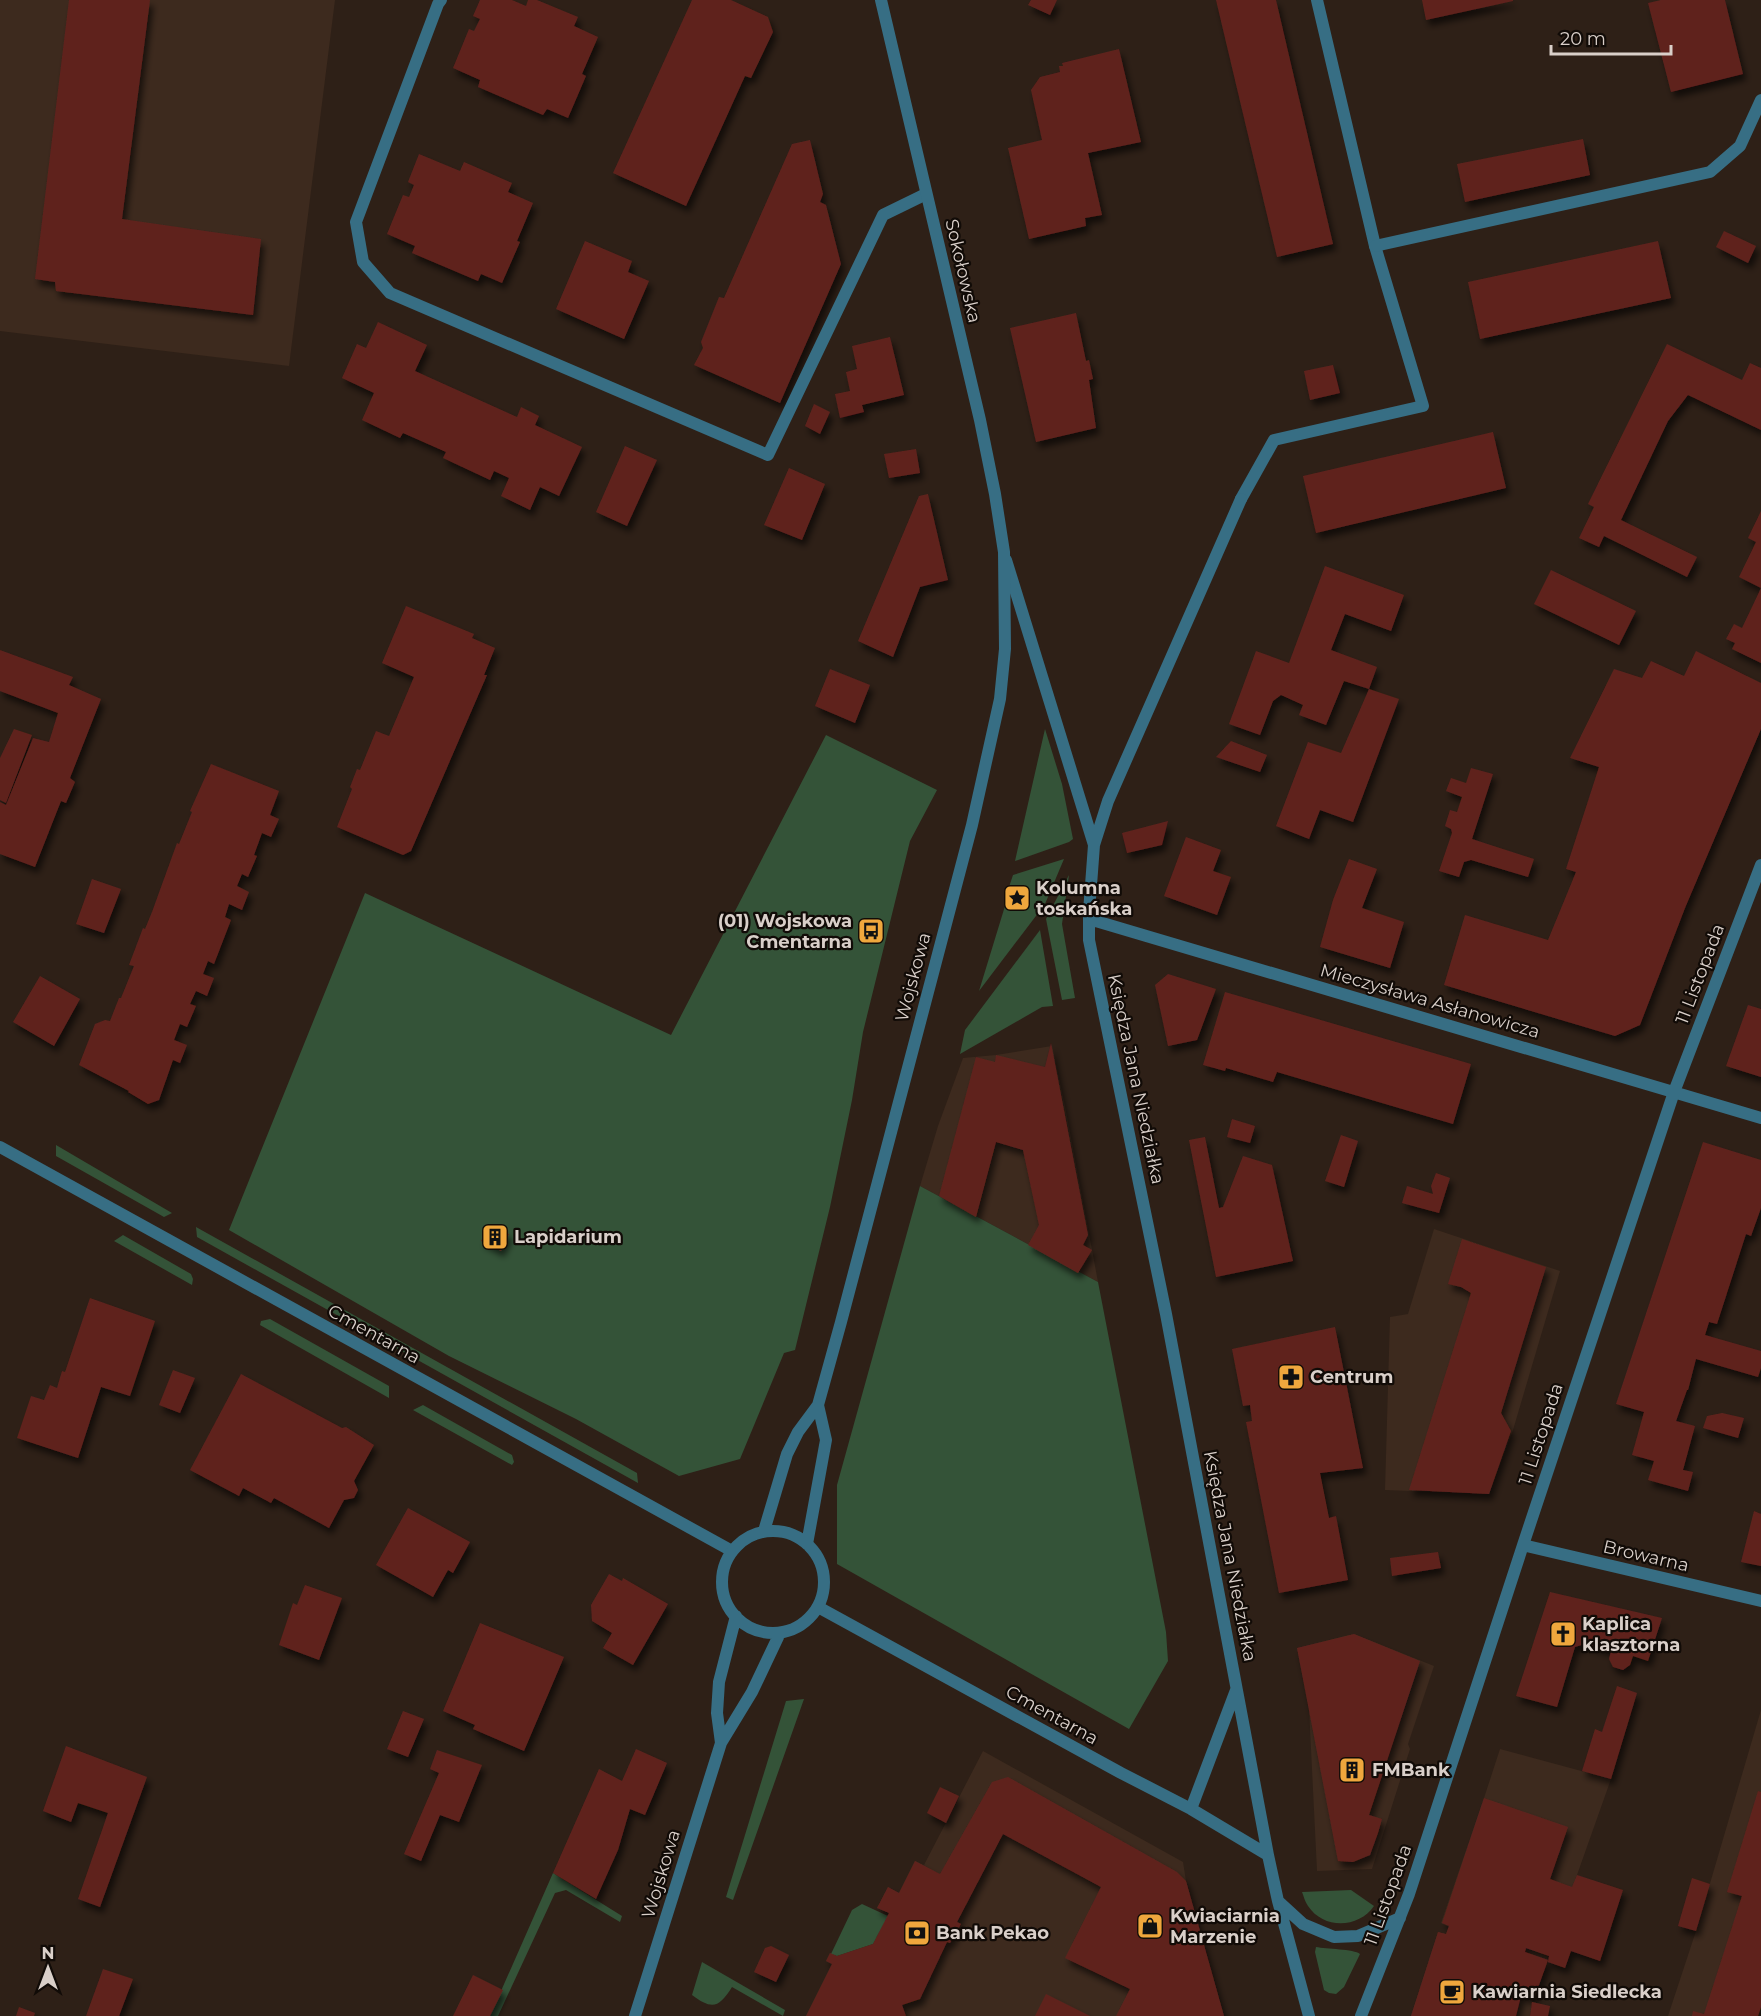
<svg xmlns="http://www.w3.org/2000/svg" width="1761" height="2016" viewBox="0 0 1761 2016" font-family="Montserrat,sans-serif">
<style>
.built{fill:#3d2a1e}
.green{fill:#345338}
.building{fill:#5f221d;filter:url(#shadow)}
.lines{fill:none;stroke-linecap:round;stroke-linejoin:round}
.service{stroke:#376e84;stroke-width:12}
.minor{stroke:#376e84;stroke-width:12}
.tertiary{stroke:#376e84;stroke-width:12}
.labels{text-anchor:middle;dominant-baseline:central;stroke-width:4.5;stroke-linejoin:round;paint-order:stroke}
.street-label{font-size:18px;fill:#d9cfc9;stroke:#110b07}
.poi-label{font-size:18px;font-weight:bold;fill:#d9cfc9;stroke:#110b07;text-anchor:start}
</style>
<defs>
<filter id="shadow"><feDropShadow dx="3.5" dy="6" stdDeviation="3" flood-color="#0009"/></filter>
</defs>
<rect width="100%" height="100%" fill="#2e2017"/>
<path class="built" d="M0,0H335L289,366L0,331Z
M1052,1046L1065,1106L1098,1282L920,1186L938,1126L963,1058L996,1055Z
M1434,1229L1560,1271L1513,1430L1489,1494L1385,1490L1390,1317L1408,1314Z
M1354,1634L1434,1666L1408,1744L1410,1749L1372,1869L1317,1871L1309,1708L1297,1648Z
M1761,1710V2016H1668L1696,1931Z
M1500,1749L1611,1779L1532,2002L1530,2016H1411L1438,1932L1446,1934L1449,1927L1441,1923L1484,1798Z
M983,1751L1183,1862L1186,1881L1224,2016H806L832,1964L826,1961L830,1953L837,1956L873,1944L889,1913L877,1908L888,1887L899,1893L915,1861L924,1865Z"/>
<path class="green" d="M1045,729L1062,784L1073,839L1069,842L1015,861Z
M826,735L937,790L910,841L863,1032L852,1100L830,1207L795,1350L784,1353L740,1459L679,1476L576,1419L449,1356L229,1230L365,893L671,1035Z
M1064,859L1045,904L979,991L1005,906L1028,904L1027,887H1009L1013,875Z
M1069,875L1062,924L1075,998L1062,1000L1046,919Z
M1040,930L1053,1006L1042,1007L960,1054L965,1030Z
M56,1145L172,1213L164,1217L56,1156Z
M920,1186L1098,1282L1166,1632L1168,1661L1129,1729L837,1564V1485Z
M196,1227L637,1473L638,1483L197,1237Z
M123,1235L191,1274L193,1279L192,1285L114,1241Z
M270,1319L389,1386V1398L260,1325L261,1321Z
M423,1405L512,1455L514,1462L512,1465L413,1410Z
M804,1699L733,1900L726,1897L786,1701Z
M553,1873L622,1916L620,1922L566,1890L555,1893L498,2016H490Z
M1351,1890L1374,1906C1359,1928 1324,1930 1308,1906C1305,1902 1304,1897 1302,1892Z
M862,1904L888,1916L873,1944L837,1956L831,1954L852,1910Z
M1316,1947C1326,1949 1354,1949 1360,1954L1344,1987L1336,1994L1329,1993L1324,1990L1315,1952Z
M702,1962L785,2010L783,2016L732,1987C719,2008 712,2010 692,1995Z"/>
<path class="building" d="M69,0H150L122,219L261,239L253,315L56,291L55,282L35,279Z
M480,0H512L526,6L528,0H537L578,17L574,26L598,37L582,74L586,76L568,118L547,109L543,115L478,87L480,80L453,68L469,29L474,31L480,19L473,16Z
M692,0H731L768,17L773,32L751,78L745,76L686,206L613,173Z
M1031,0H1057L1050,15L1028,5Z
M1216,0H1276L1333,244L1277,257Z
M1422,0H1513V1L1426,20Z
M1661,0H1725L1743,74L1671,92L1648,3Z
M1119,49L1141,142L1088,153L1102,215L1085,218L1086,226L1029,239L1008,148L1042,140L1031,90L1040,77L1060,72L1059,66H1063L1062,63Z
M1583,139L1590,175L1465,202L1457,164Z
M810,140L823,194L820,202L826,205L841,264L780,403L694,365L703,348L701,342L719,297L724,298L792,144Z
M419,154L460,171L464,162L512,183L508,192L533,203L517,241L520,242L502,283L481,274L478,281L412,253L415,246L387,234L403,195L409,197L414,185L408,182Z
M1724,231L1756,246L1748,263L1716,247Z
M585,241L632,261L628,272L649,281L624,339L556,309Z
M1658,241L1671,298L1480,339L1468,282Z
M1076,313L1086,361L1089,360L1093,379L1089,380L1096,428L1036,442L1010,328Z
M378,322L427,345L415,371L517,417L521,407L539,416L535,425L582,447L559,496L540,487L530,510L501,496L509,478L494,471L490,480L443,458L446,452L403,433L400,438L362,420L374,393L342,378L357,344L366,348Z
M890,337L904,395L862,405L864,412L840,418L835,394L850,391L846,372L857,369L852,346Z
M1667,344L1742,380L1750,363L1761,368V430L1688,395L1668,421L1621,520L1697,557L1687,577L1604,536L1599,547L1579,538L1594,507L1588,504Z
M1333,365L1340,393L1310,400L1304,371Z
M814,404L830,412L820,434L805,426Z
M1493,432L1506,488L1316,533L1303,476Z
M625,446L657,460L627,526L596,512Z
M916,449L920,473L889,478L884,454Z
M789,468L825,484L802,540L764,525Z
M928,494L948,580L920,587L893,657L858,641L919,496Z
M1761,511V663L1732,649L1735,643L1726,639L1734,624L1742,628L1761,588L1739,577L1756,542L1748,538Z
M1325,566L1404,595L1391,631L1345,614L1331,650L1377,667L1369,689L1344,681L1326,725L1299,715L1303,705L1281,695L1273,701L1260,735L1229,724L1256,651L1289,663Z
M1551,570L1636,611L1619,645L1534,604Z
M406,606L474,634L472,638L495,648L484,675H487L411,851L403,855L337,827L352,789L350,787L357,769L360,770L376,731L389,736L414,677L382,663Z
M0,650L73,677L69,685L101,699L70,778L75,782L66,803L61,801L35,867L0,854V802L6,805L33,738L49,742L58,713L0,691Z
M1696,651L1761,683V729L1685,908L1640,1025L1615,1036L1444,985L1465,915L1548,940L1576,872L1566,869L1599,767L1570,758L1614,669L1642,678L1651,661L1684,676Z
M830,669L870,685L855,723L815,706Z
M1369,689L1399,699L1353,822L1320,810L1309,839L1276,826L1308,742L1341,753Z
M14,729L32,735L6,803L0,800V758Z
M1231,741L1267,755L1260,772L1216,757Z
M211,764L279,791L270,815L279,819L271,837L262,833L254,855L257,856L248,877L242,874L237,886L249,892L242,910L229,904L225,917L231,920L214,964L208,961L203,974L214,978L207,996L196,991L190,1004L196,1006L187,1027L180,1024L174,1040L187,1045L180,1063L173,1060L159,1100L148,1104L128,1092L129,1091L79,1065L95,1024L105,1020L110,1021L119,998H121L134,966L129,965L143,928L145,929L152,912L177,843L179,844L192,812L190,811Z
M1471,768L1493,774L1472,839L1534,859L1528,877L1471,860L1464,862L1459,877L1439,871L1452,833L1451,829L1445,826L1450,810L1457,812L1462,797L1446,791L1451,778L1466,783Z
M1168,821L1162,845L1127,853L1122,833Z
M1186,837L1221,850L1213,871L1231,877L1217,915L1164,896Z
M1349,859L1377,869L1362,908L1404,922L1390,968L1320,947L1333,900Z
M92,879L121,889L104,933L76,924Z
M1168,974L1216,989L1197,1040L1168,1046L1155,985Z
M40,976L80,999L54,1046L13,1022Z
M1225,992L1471,1064L1453,1124L1277,1072L1273,1082L1226,1068L1225,1071L1203,1065Z
M1748,1005L1761,1009V1077L1726,1066Z
M1051,1043L1088,1235L1083,1245L1092,1250L1078,1273L1028,1245L1039,1225L1023,1150L996,1142L976,1217L939,1196L976,1057L995,1062L996,1055L1045,1067Z
M1232,1119L1255,1126L1250,1143L1227,1137Z
M1341,1135L1358,1141L1344,1187L1325,1181Z
M1205,1137L1219,1208L1223,1207L1243,1156L1272,1165L1293,1261L1216,1277L1189,1140Z
M1703,1142L1761,1160V1208L1751,1236L1746,1234L1717,1324L1709,1322L1705,1335L1761,1351V1368L1758,1377L1696,1359L1688,1390H1687L1676,1421L1695,1426L1683,1470L1693,1472L1688,1491L1648,1480L1654,1461L1632,1455L1644,1412L1616,1404Z
M1436,1173L1450,1178L1439,1213L1402,1203L1407,1186L1433,1194L1431,1186Z
M489,1225L509,1234L501,1251L481,1241Z
M1462,1239L1546,1267L1501,1413L1511,1431L1489,1494L1409,1490L1471,1293L1461,1287L1448,1284Z
M90,1298L155,1321L130,1396L101,1387L78,1458L17,1438L31,1396L44,1400L50,1385L57,1388L62,1371L65,1372Z
M1335,1327L1363,1468L1320,1473L1329,1518L1336,1516L1348,1580L1279,1593L1246,1422L1252,1421L1250,1405L1243,1406L1232,1349Z
M173,1370L195,1378L180,1413L159,1405Z
M241,1374L342,1428L346,1427L374,1445L354,1481L358,1490L354,1498L344,1500L329,1528L274,1498L271,1503L243,1488L239,1496L190,1470Z
M1722,1413L1744,1418L1738,1438L1703,1428L1707,1416Z
M408,1508L470,1542L453,1573L448,1570L433,1597L376,1565Z
M1754,1511L1761,1514V1566L1741,1562Z
M1438,1552L1441,1568L1392,1576L1390,1558Z
M609,1574L622,1581L623,1578L668,1604L633,1665L603,1648L612,1633L592,1621L591,1605Z
M305,1585L342,1598L319,1660L279,1645L293,1603L297,1605Z
M1550,1592L1662,1618L1648,1661L1633,1656L1630,1665L1623,1670L1613,1667L1609,1659L1611,1651L1585,1644L1575,1647L1557,1707L1516,1696Z
M480,1623L564,1657L524,1751L473,1729L475,1725L443,1711Z
M1354,1634L1420,1661L1369,1815L1382,1819L1378,1833L1370,1855L1353,1862L1338,1861L1297,1648Z
M1617,1686L1637,1693L1611,1779L1582,1771L1595,1729L1602,1732Z
M403,1711L424,1719L408,1757L387,1749Z
M66,1746L147,1777L100,1907L78,1899L108,1813L78,1803L71,1822L43,1811Z
M636,1749L667,1763L645,1815L630,1809L618,1850L596,1899L553,1873L599,1769L622,1781Z
M437,1750L482,1765L459,1822L440,1815L421,1861L404,1854L439,1773L430,1769Z
M1008,1777L1177,1872L1186,1881L1224,2016H1116L1130,1989L1065,1958L1101,1887L1003,1834L957,1922L961,1924L950,1943L947,1942L920,1999L902,2005L906,2016H806L832,1964L826,1961L830,1953L837,1956L873,1944L889,1913L877,1908L888,1887L899,1893L915,1861L940,1874L992,1782Z
M940,1787L959,1796L946,1823L927,1813Z
M1758,1791L1761,1792V2007L1758,2016H1692L1693,2011L1704,2014L1742,1896L1727,1892Z
M1484,1798L1568,1827L1550,1879L1572,1887L1577,1875L1623,1890L1600,1961L1571,1951L1565,1968L1548,1962L1549,1956L1526,1948L1525,1952L1548,1960L1534,1999L1521,1996L1516,2016H1411L1438,1932L1446,1934L1449,1926L1442,1923Z
M1692,1878L1710,1884L1696,1931L1678,1926Z
M771,1946L789,1955L776,1982L754,1972L765,1948Z
M103,1969L133,1979L119,2016H86Z
M473,1975L503,1990L490,2016H453Z
M1046,1994L1090,2016H1035Z
M1532,2002L1550,2006L1548,2016H1530Z
M19,2007L35,2013L34,2016H16Z"/>
<g class="lines">
<path class="service" d="M441,0L438,4L356,222L363,262L390,293L768,455L883,215L926,194
M1241,499L1274,440L1423,406L1375,246L1317,0"/>
<path class="minor" d="M1375,246L1710,172L1740,146L1761,100
M1241,499L1108,801L1094,845L1089,912V940L1166,1314L1268,1855L1278,1901L1309,2016
M1006,560L1094,845
M1089,919L1761,1118
M0,1147L732,1551
M1523,1545L1761,1601
M818,1607L1121,1773L1191,1809L1268,1855
M1191,1809L1236,1690
M1279,1902L1303,1924L1334,1937L1358,1936L1400,1918
M1361,2016L1409,1894L1523,1545L1674,1092L1761,865"/>
<path class="tertiary" d="M722 1582a51 51 0 1 1 102 0a51 51 0 1 1-102 0Z
M764,1531L787,1454L798,1432L818,1405L841,1322L972,825L1000,699L1005,649L1004,552L995,494L980,420L881,0
M807,1544L826,1440L818,1405
M721,1743L717,1713L719,1682L736,1616
M635,2016L721,1743L752,1692L780,1633"/>
</g>
<defs>
<symbol id="sight-square" viewBox="-11 -11 22 22"><rect x="-9" y="-9" width="18" height="18" rx="4" fill="#efa73d" stroke="#110b07"/><path d="M0-6L1.8-2.2L6-1.7L2.9 1.2L3.7 5.4L0 3.3L-3.7 5.4L-2.9 1.2L-6-1.7L-1.8-2.2Z" fill="#111"/></symbol>
<symbol id="bus-square" viewBox="-11 -11 22 22"><rect x="-9" y="-9" width="18" height="18" rx="4" fill="#efa73d" stroke="#110b07"/><path d="M-5-6H5V4H4V6H2V4H-2V6H-4V4H-5ZM-3.5-4V0h7V-4ZM-3.5 1.2v1.5H-2V1.2ZM2 1.2v1.5H3.5V1.2Z" fill="#111"/></symbol>
<symbol id="building-square" viewBox="-11 -11 22 22"><rect x="-9" y="-9" width="18" height="18" rx="4" fill="#efa73d" stroke="#110b07"/><path d="M-4-6H4V6H1V3H-1V6H-4ZM-2.5-4.3h1.7v1.8h-1.7ZM.8-4.3h1.7v1.8H.8ZM-2.5-1h1.7V.8h-1.7ZM.8-1h1.7V.8H.8Z" fill="#111"/></symbol>
<symbol id="pharmacy-square" viewBox="-11 -11 22 22"><rect x="-9" y="-9" width="18" height="18" rx="4" fill="#efa73d" stroke="#110b07"/><path d="M-2-6h4v4h4v4h-4v4h-4v-4h-4v-4h4Z" fill="#111"/></symbol>
<symbol id="church-square" viewBox="-11 -11 22 22"><rect x="-9" y="-9" width="18" height="18" rx="4" fill="#efa73d" stroke="#110b07"/><path d="M-1.2-6h2.4v3.5h3.3v2.4h-3.3V6h-2.4V-.1h-3.3v-2.4h3.3Z" fill="#111"/></symbol>
<symbol id="shop-square" viewBox="-11 -11 22 22"><rect x="-9" y="-9" width="18" height="18" rx="4" fill="#efa73d" stroke="#110b07"/><path d="M-5-2.5h2.3a2.7 3.5 0 0 1 5.4 0H5L5.5 6h-11ZM-1.5-2.5h3a1.5 2.3 0 0 0-3 0Z" fill="#111"/></symbol>
<symbol id="bank-square" viewBox="-11 -11 22 22"><rect x="-9" y="-9" width="18" height="18" rx="4" fill="#efa73d" stroke="#110b07"/><path d="M-6-4H6V4H-6ZM0-2.3a2.3 2.3 0 1 0 0 4.6a2.3 2.3 0 1 0 0-4.6Z" fill="#111"/></symbol>
<symbol id="cafe-square" viewBox="-11 -11 22 22"><rect x="-9" y="-9" width="18" height="18" rx="4" fill="#efa73d" stroke="#110b07"/><path d="M-5.5-4.5H6V0H3Q3 3.5 0 3.5H-2.5Q-5.5 3.5-5.5 0ZM3-3.2v2h1.7v-2ZM-6 4.5H4V6H-6Z" fill="#111"/></symbol>
</defs>
<g fill-rule="evenodd">
<use href="#sight-square" x="1002" y="883" width="30" height="30"/>
<use href="#bus-square" x="856" y="916" width="30" height="30"/>
<use href="#building-square" x="480" y="1222" width="30" height="30"/>
<use href="#pharmacy-square" x="1276" y="1362" width="30" height="30"/>
<use href="#church-square" x="1548" y="1619" width="30" height="30"/>
<use href="#building-square" x="1337" y="1755" width="30" height="30"/>
<use href="#shop-square" x="1135" y="1911" width="30" height="30"/>
<use href="#bank-square" x="902" y="1918" width="30" height="30"/>
<use href="#cafe-square" x="1437" y="1977" width="30" height="30"/>
</g>
<g class="labels">
<g class="street-label">
<text transform="translate(963 271) rotate(77)">Sokołowska</text>
<text transform="translate(1700 974) rotate(-69)">11 Listopada</text>
<text transform="translate(913 977) rotate(-75)">Wojskowa</text>
<text transform="translate(1430 1001) rotate(16)">Mieczysława Asłanowicza</text>
<text transform="translate(1136 1079) rotate(78)">Księdza Jana Niedziałka</text>
<text transform="translate(374 1334) rotate(29)">Cmentarna</text>
<text transform="translate(1541 1434) rotate(-72)">11 Listopada</text>
<text transform="translate(1230 1556) rotate(79)">Księdza Jana Niedziałka</text>
<text transform="translate(1646 1556) rotate(13)">Browarna</text>
<text transform="translate(1052 1715) rotate(29)">Cmentarna</text>
<text transform="translate(661 1874) rotate(-73)">Wojskowa</text>
<text transform="translate(1388 1895) rotate(-70)">11 Listopada</text>
</g>
<g class="poi-label">
<text x="1036" y="888">Kolumna<tspan x="1036" dy="21">toskańska</tspan></text>
<text x="852" y="921" text-anchor="end">(01) Wojskowa<tspan x="852" dy="21">Cmentarna</tspan></text>
<text x="514" y="1237">Lapidarium</text>
<text x="1310" y="1377">Centrum</text>
<text x="1582" y="1624">Kaplica<tspan x="1582" dy="21">klasztorna</tspan></text>
<text x="1372" y="1770">FMBank</text>
<text x="1170" y="1916">Kwiaciarnia<tspan x="1170" dy="21">Marzenie</tspan></text>
<text x="936" y="1933">Bank Pekao</text>
<text x="1472" y="1992">Kawiarnia Siedlecka</text>
</g>
</g>
<g transform="translate(48 1968)" stroke="#110b07" stroke-width="4.5" paint-order="stroke">
<path d="M0-4.5L10 22L0 15L-10 22Z" fill="#d9cfc9"/>
<text y="-9" font-size="16" font-weight="bold" text-anchor="middle" fill="#d9cfc9">N</text>
</g>
<path d="M1551 45v9h120v-9" fill="none" stroke="#d9cfc9" stroke-width="3"/>
<text x="1560" y="45" font-size="18" fill="#d9cfc9" stroke="#110b07" stroke-width="4.5" paint-order="stroke">20 m</text>
</svg>
